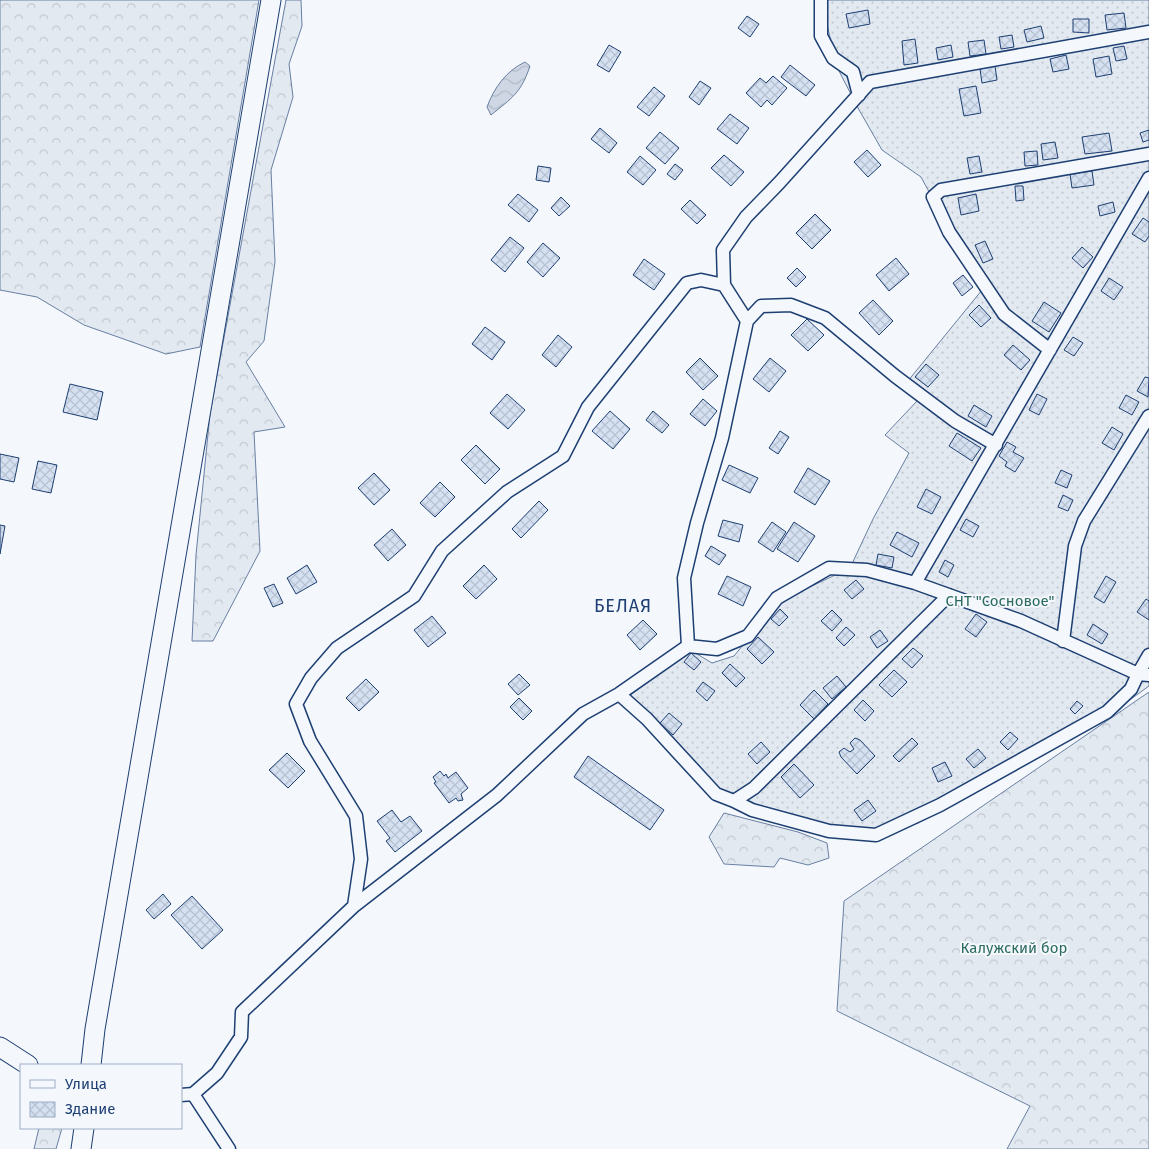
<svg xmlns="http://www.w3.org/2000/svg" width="1149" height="1149" viewBox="0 0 1149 1149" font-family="'Fira Sans',sans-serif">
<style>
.grass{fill:url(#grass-dots);stroke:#687fa3}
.forest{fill:url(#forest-crowns);stroke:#687fa3}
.water{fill:url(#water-waves);stroke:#687fa3}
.building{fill:url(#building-cross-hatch);stroke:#1d3f73}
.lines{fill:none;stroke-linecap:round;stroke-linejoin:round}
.street-casing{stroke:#1d3f73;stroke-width:15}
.secondary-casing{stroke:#1d3f73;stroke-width:21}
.street{stroke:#f4f7fb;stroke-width:12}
.secondary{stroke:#f4f7fb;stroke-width:19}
.labels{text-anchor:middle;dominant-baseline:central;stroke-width:4;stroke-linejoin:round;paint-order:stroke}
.park-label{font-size:15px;fill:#2c6c60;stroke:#f4f7fb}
.quarter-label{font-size:18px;letter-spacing:1px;fill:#1d3f73;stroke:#f4f7fb}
</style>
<defs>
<pattern id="grass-dots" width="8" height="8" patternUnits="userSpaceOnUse" patternTransform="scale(1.25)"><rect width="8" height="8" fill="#e3e9f0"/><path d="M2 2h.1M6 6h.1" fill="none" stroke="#c2c9d1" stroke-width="1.8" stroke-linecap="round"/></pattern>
<pattern id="forest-crowns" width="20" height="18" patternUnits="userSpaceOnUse" patternTransform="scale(1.25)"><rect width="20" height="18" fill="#e3e9f0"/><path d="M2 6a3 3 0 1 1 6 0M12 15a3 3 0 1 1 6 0" fill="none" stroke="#c2c9d1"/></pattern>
<pattern id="water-waves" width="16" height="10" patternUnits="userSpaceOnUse" patternTransform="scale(1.25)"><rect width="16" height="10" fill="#cfd7e4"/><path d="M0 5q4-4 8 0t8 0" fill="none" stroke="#b1bac7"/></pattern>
<pattern id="building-cross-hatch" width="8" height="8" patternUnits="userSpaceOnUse" patternTransform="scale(1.25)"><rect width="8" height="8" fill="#d5e0f0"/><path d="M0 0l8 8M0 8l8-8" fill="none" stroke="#b6c1d1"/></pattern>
</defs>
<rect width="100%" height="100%" fill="#f4f7fb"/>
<path class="grass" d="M827,0H1149V686L1131,699L918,823L862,840L734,809L629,696L692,651L712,663L734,656L778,602L850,568L873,519L909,453L885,435L918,400L903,387L982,290L921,177L882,150L858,108L838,69L823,9Z"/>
<path class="forest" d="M0,0H259L200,347L166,354L84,325L37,297L0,290Z
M286,0H301L302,26L289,64L293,97L271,170L275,262L264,341L246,362L285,427L254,432L260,551L213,641H192L196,555L210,414Z
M1149,692V1149H1007L1030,1106L837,1011L844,901Z
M724,813L798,832L827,843L829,858L808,865L780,858L774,867L724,864L709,837Z
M39,1128H62L56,1149H34Z"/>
<path class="water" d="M525,62L530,66C521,93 512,98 491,115L487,107C494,88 506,71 525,62Z"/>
<path class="building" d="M868,10L870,24L849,28L846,14Z
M1124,13L1126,28L1107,30L1105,15Z
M747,16L759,24L750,37L738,28Z
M1073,19H1089V33L1073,32Z
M1041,26L1044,38L1027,42L1024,30Z
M1012,35L1014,47L1001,49L999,37Z
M915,39L918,63L904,65L902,41Z
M984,40L986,54L970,56L968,42Z
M609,45L621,52L609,72L597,65Z
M951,45L953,57L938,60L936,48Z
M1124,46L1127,59L1116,61L1113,48Z
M1066,55L1069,69L1053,72L1050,59Z
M1109,56L1112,74L1096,77L1093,59Z
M790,65L815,85L806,96L781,77Z
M995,66L997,80L982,83L980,69Z
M773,76L787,88L772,105L767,100L761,107L746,93L760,78L766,83Z
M700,81L711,88L699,105L689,97Z
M976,86L981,113L964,116L959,89Z
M654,87L665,96L649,116L637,107Z
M730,114L749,128L737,144L717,129Z
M600,128L617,143L609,153L591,139Z
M1149,130V140L1143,142L1140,133Z
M660,132L679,148L665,164L646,148Z
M1109,133L1112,151L1085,154L1082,137Z
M1055,142L1058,158L1043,160L1041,144Z
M867,150L881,165L868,177L854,162Z
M1037,151L1038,165L1025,166L1024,152Z
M724,155L744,172L731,186L711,168Z
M640,156L656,170L643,185L627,172Z
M979,156L982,172L970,174L967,158Z
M675,164L683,170L675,180L667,174Z
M538,166L551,168L549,182L536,180Z
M1092,171L1094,185L1072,188L1070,174Z
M1015,186H1023L1024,200L1016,201Z
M518,194L538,210L529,222L508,205Z
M976,194L979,211L961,215L958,198Z
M561,197L570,206L559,216L551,208Z
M690,200L706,215L697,224L681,209Z
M1113,202L1115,212L1100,216L1098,206Z
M815,214L831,230L812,249L796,233Z
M1143,218L1149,222V236L1145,242L1132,234Z
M510,237L524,248L505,272L491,260Z
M985,241L993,259L983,263L975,245Z
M543,243L560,258L543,277L527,262Z
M1082,247L1093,257L1083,268L1072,258Z
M896,258L909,274L889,291L876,275Z
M644,259L665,274L654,290L633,275Z
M797,268L806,277L796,287L787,278Z
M963,275L973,287L962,296L953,283Z
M1109,278L1123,287L1114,300L1101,291Z
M873,300L893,321L879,335L859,313Z
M1044,302L1061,313L1049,332L1032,321Z
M979,305L991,318L981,327L969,315Z
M807,319L824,335L808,351L791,335Z
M485,327L505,342L492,360L472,344Z
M558,335L572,347L556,367L542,355Z
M1073,337L1083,343L1074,356L1064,350Z
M1013,345L1030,360L1021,370L1004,355Z
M700,358L718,376L703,390L686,372Z
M770,358L786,371L769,392L753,379Z
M926,364L939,375L928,387L915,377Z
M1145,377L1149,378L1148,397L1137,391Z
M70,384L103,392L97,420L63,412Z
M507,394L525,410L508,429L490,413Z
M1037,394L1047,399L1039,415L1029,410Z
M1126,395L1139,402L1132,415L1119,408Z
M703,399L717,411L705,426L690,414Z
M974,405L992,416L986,427L968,416Z
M610,411L630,429L613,449L592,431Z
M653,411L669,425L662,433L646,420Z
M1112,427L1123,434L1114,450L1102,443Z
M780,431L789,437L778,454L769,448Z
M957,433L981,448L972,461L949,446Z
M1007,442L1016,447L1013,452L1024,458L1015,472L1005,466L1007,462L999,456Z
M476,445L500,469L485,484L461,460Z
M0,454L19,458L14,482L0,479Z
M38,461L57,465L51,493L32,489Z
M729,465L758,478L750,493L722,480Z
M808,468L830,481L815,505L794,492Z
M1061,470L1072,475L1067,488L1055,483Z
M374,473L390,490L374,505L358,488Z
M440,482L455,497L435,517L420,503Z
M926,489L941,497L932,514L917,507Z
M1063,495L1073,500L1068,511L1058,507Z
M539,501L548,510L521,538L512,529Z
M966,519L979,526L973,537L960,530Z
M723,520L743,525L739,542L718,536Z
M772,522L786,532L773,552L758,542Z
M794,522L815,536L798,562L777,549Z
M0,525L5,526L0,554Z
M392,529L406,545L388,561L374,545Z
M897,532L919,543L912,557L890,545Z
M711,546L726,555L719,565L705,556Z
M878,554L894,557L892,568L876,565Z
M945,560L954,565L948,577L939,572Z
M307,565L317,582L296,594L287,578Z
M484,565L497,579L476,599L463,586Z
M727,576L751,587L743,606L718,594Z
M1106,576L1116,582L1104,603L1094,597Z
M856,580L864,589L852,599L844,590Z
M274,584L283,603L273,607L264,588Z
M1146,599L1149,601V620L1137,612Z
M780,609L788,617L779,626L771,619Z
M832,610L842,620L832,631L821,621Z
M976,614L987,622L976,637L965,629Z
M432,616L446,633L428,647L414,630Z
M643,620L657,634L640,650L627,635Z
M1093,624L1108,634L1102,644L1087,635Z
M846,627L855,635L844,646L836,638Z
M880,630L888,641L877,648L870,637Z
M758,637L774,652L762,664L747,649Z
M913,648L923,656L912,668L902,659Z
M691,653L701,662L694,670L684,662Z
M730,664L745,678L736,687L722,673Z
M894,670L907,682L892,697L879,685Z
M519,674L530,685L518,695L508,684Z
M837,676L846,687L832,699L823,688Z
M366,679L379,692L359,711L346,698Z
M703,682L715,691L707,701L696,691Z
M814,690L828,704L814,719L800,705Z
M519,698L532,711L523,720L510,707Z
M863,700L874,711L865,721L854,710Z
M1077,701L1083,706L1075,714L1070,709Z
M669,713L682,724L673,735L660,723Z
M1010,732L1018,739L1008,750L1000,742Z
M855,738L860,740L875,756L857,774L841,757L839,752L844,748L850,752L854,749L850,743Z
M912,738L918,744L899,762L893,756Z
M761,742L770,752L757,764L748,754Z
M978,749L986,758L974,768L966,759Z
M287,753L305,771L288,788L269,770Z
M588,756L664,810L650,830L574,777Z
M945,762L952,776L938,782L932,768Z
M794,764L814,785L800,798L781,777Z
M440,771L444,776L446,774L448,778L456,772L468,788L461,794L463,800L458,801L456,798L449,803L434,783L436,782L433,777Z
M868,800L876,811L862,821L854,810Z
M392,810L401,822L410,816L422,831L395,852L386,841L390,838L377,821Z
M163,894L171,904L154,919L146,910Z
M192,896L223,930L202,949L171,915Z"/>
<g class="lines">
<defs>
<path id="street" d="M821,0V36L833,58L853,72L859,95
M747,321L724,285L723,250L746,217L779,183L870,82L1149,32
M1050,350L1004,314L949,232L933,197L941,190L1149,154
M915,583L1149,178
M1063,641L1075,546L1084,521L1149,416
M688,646L684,578L697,523L722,438L747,321L761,306L791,305L825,318L895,376L955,421L996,445
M619,694L647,719L716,794L734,801L754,788L949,595
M734,801L752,810L829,831L876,835L940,805L1107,712L1131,689L1138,674L1149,675
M354,906L361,859L356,816L310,741L296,704L311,678L337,648L414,596L442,551L507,492L563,456L588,407L687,283L701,280L724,285
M193,1094L217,1073L241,1037L242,1012L354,906L497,795L583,714L619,694L688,646L717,649L748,636L777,598L829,568L867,570L915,583L1021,621L1138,674L1149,655
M181,1095L193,1094L229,1149"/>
<path id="secondary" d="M0,1047L28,1065
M91,1065L95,1029L271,0
M81,1149L84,1128"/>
</defs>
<use href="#street" class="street-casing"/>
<use href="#secondary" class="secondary-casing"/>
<use href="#street" class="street"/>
<use href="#secondary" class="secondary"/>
</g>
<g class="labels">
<g class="park-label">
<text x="1000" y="601">СНТ "Сосновое"</text>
<text x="1014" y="948">Калужский бор</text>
</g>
<g class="quarter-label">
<text x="623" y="606">БЕЛАЯ</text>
</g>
</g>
<rect x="20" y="1064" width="162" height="65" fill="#f4f7fb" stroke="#9eadc5"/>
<rect x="30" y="1080" width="25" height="8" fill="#f4f7fb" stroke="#9eadc5"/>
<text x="65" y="1089" font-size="15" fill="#1d3f73">Улица</text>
<rect x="30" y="1102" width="25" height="15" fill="url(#building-cross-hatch)" stroke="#9eadc5"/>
<text x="65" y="1114" font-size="15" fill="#1d3f73">Здание</text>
</svg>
